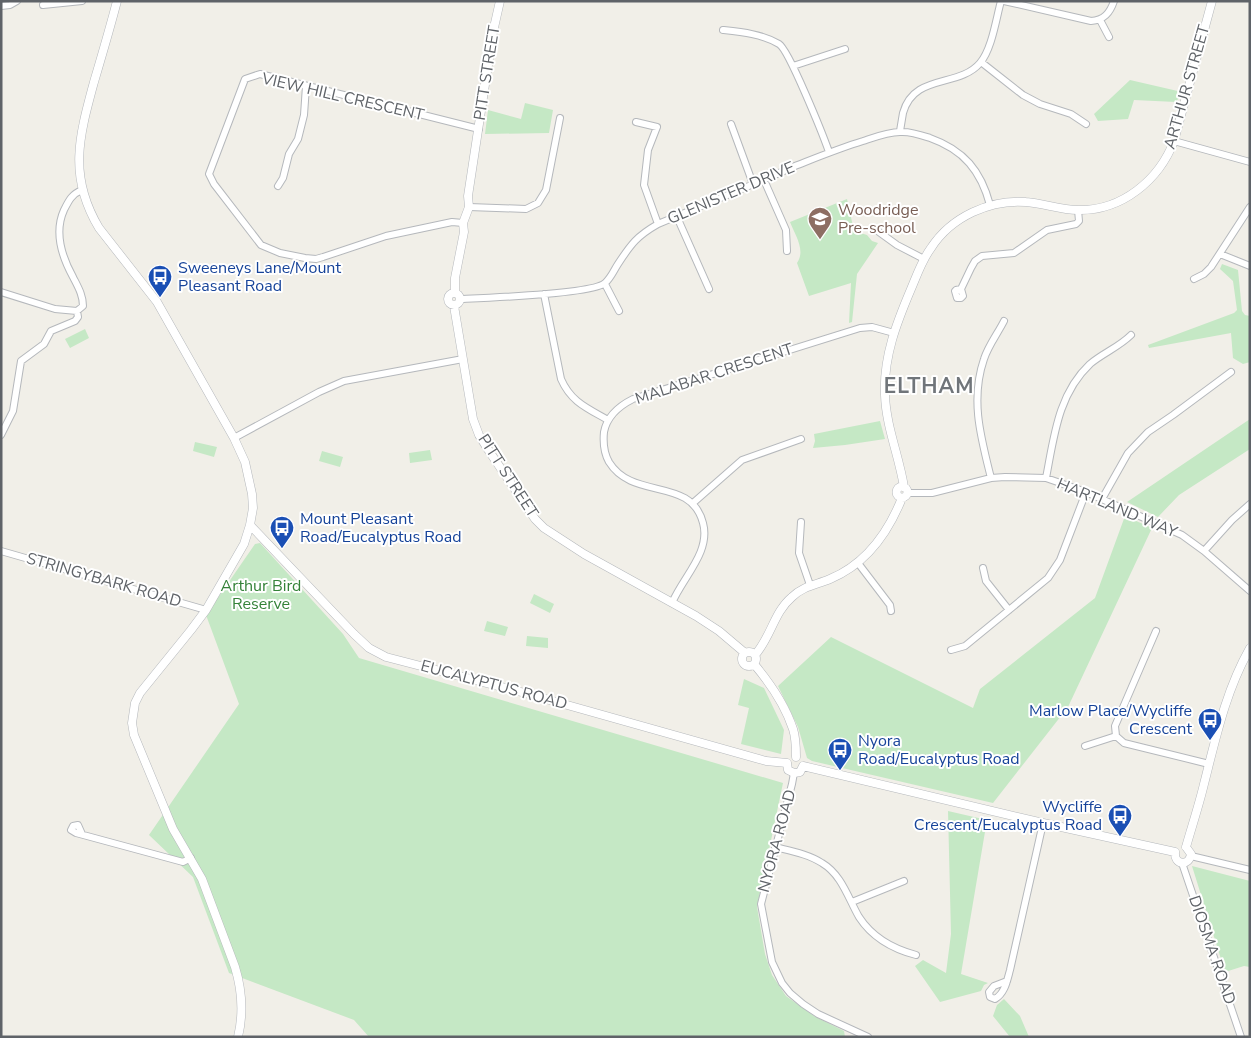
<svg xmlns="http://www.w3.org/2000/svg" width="1251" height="1038" viewBox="0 0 1251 1038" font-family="'Nunito Sans',sans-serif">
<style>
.green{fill:#c5e8c5}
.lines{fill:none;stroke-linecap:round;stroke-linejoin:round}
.minor-casing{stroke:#b5b8bc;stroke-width:8}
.tertiary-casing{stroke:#b5b8bc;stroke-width:9}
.minor{stroke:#fff;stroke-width:6}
.tertiary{stroke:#fff;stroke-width:8}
.labels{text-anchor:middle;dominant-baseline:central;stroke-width:4;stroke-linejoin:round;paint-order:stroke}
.street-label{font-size:16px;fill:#5f6368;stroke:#fff}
.education-label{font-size:16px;fill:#785e54;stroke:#fff;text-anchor:start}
.transit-label{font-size:16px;fill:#164399;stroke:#fff;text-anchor:start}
.park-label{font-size:16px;fill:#348238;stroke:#fff}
.district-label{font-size:21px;font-weight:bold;letter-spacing:1px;fill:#70757a;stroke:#fff}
</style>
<rect width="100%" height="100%" fill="#f1efe8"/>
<path class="green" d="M1130,80L1182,92V93L1176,102L1134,100L1128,119L1098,121L1094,114Z
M525,103L553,110L549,133L485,134L488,110L521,119Z
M847,199L854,231L867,235L872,241L878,243L857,274L852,322L849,323L851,283L809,296L797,263C806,250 795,235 790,222Z
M1222,264L1238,270L1242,311L1245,315L1250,316V362L1243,364L1233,358L1231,333L1149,348L1148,345L1234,313L1237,310L1233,281L1220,269Z
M85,329L89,338L70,348L65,339Z
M1250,419V449L1179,495L1158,517L1127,502Z
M880,421L885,439L845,445L813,448L815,441L814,434Z
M195,442L217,447L214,457L193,451Z
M430,450L432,460L410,463L409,453Z
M322,451L343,457L340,467L319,461Z
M1125,516L1152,528L1068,707L993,803L812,761L807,758L798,727L778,686L831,637L973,708L980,689L1095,598Z
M260,543L343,634L359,658L783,783L757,907L765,954L772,975L786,996L814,1016L844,1031L845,1037H369L354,1020L229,973L193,877L149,835L239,704L206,615L255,544Z
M534,594L554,604L550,613L530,603Z
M487,621L508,627L505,636L484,631Z
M527,636L548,638V648L526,646Z
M744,679L764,688L784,730L781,754L741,744L749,708L738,705Z
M948,811L987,820L961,974L988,983L984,985L981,991L940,1002L915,966L923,960L946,973L951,934Z
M1192,866L1250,881V967L1244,966L1225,972Z
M1004,999L1020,1016L1029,1037H1010L993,1016L997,1005Z"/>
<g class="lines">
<defs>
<path id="minor" d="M1004,1L1091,21C1104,20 1110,13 1114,1
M43,5L82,1
M1,6L10,5L17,1
M1100,20L1109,37
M723,30C742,32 762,34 779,44C789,50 823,135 829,152
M981,62L1023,95L1040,104L1071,114L1086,124
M793,66L845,49
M636,122L657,127L648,150L644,185L658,224
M731,124L753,184
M900,131C901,125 902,119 903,113C914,73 959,88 980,63C992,49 996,19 1001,1
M1174,141L1250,162
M764,180L786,230L787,251
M278,186L283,178L289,154L298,139L304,115L306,86
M469,207L526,209L538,203L546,190L560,118
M677,217L709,289
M463,223L452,222L386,236L323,257L316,259L305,258L280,253L261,245L214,184L209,174L245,79L260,74L479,129
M879,232L897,245L924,259
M1220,254L1250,266
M1194,279L1204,274L1211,267L1250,207
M605,284L619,311
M961,289L956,290L955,291L957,298H961L963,296L961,289L971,268L975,261L982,256L1014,253L1047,230L1076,224L1079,221L1078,210
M1,292L55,309L77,311L83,306C83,295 78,287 73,277C62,257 54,232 64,210C69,200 72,194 82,190
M544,294L561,379C571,402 587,408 608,420
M461,299C483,298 593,294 605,283C611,278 614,270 618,264C631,244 637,236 658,224C704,205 750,186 795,166C818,157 840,148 863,141C875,137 888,132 900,132C910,131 921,135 930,138C964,150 981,171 990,205
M1,435L13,411L21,361L44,344L51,331L75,321L78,317L77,311
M234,438L319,392L344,381L463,359
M991,478C981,438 970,400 984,359C988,346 998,333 1004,321
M1046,478C1054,437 1058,394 1090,364C1103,353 1119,347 1131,335
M907,493H932L991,478L1005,477L1046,478L1086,492L1182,535L1204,551L1250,591
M1102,499L1128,453L1148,432L1173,415L1231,372
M693,503L742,460L801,439
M801,522L799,553L810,585
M1,551L206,610
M1204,551L1232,520L1250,504
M858,563L890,605L891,611
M983,568L986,581L1009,610
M672,603C683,577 711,552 703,523C691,476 633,501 609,462C604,453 603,442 604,432C607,416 619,406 633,399L860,328L872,327L894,333
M1156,631L1115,726L1116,736L1124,743L1209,764
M951,650L965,646L1048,578L1060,560L1086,492
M1085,746L1116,736
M794,773L792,784L761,904L772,962L782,983L790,993L803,1004L818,1014L868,1037
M82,834L78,825L73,826L71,830L76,833L183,862L191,858
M775,847C791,851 808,854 822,863C842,875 848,898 859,917C872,937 893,949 916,955
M1191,856L1250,870
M1182,863L1241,1037
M852,902L904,881
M1007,981L994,986L989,992L990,997L995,999C1005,993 1007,981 1010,970L1043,823"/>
<path id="tertiary" d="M117,1C110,28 102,55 94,82C79,137 68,176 99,228L157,302L234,438L245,462L252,494L253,508L250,525L244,544L206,610L191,630L140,693L135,703L132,723L134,735L173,829L202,879L235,967C242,990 244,1012 238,1037
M448 299a6 6 0 1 1 12 0a6 6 0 1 1-12 0Z
M455,293V278L464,232L463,223L469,207L468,196L493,32L500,1
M454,306L473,419L479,435L489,451L535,519L544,528L584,554L696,616L719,631L745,653
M896.5 492a5.5 5.5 0 1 1 11 0a5.5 5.5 0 1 1-11 0Z
M904,487C899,456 886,426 885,395C883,357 897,322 911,289C917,275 922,260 931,248C951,217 990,199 1026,202C1043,203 1060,210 1078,210C1122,211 1159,180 1174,141L1212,1
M250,525L354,634L369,648L386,657L521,692L766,761L787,763
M742 659a7 7 0 1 1 14 0a7 7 0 1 1-14 0Z
M755,655C771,637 774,612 792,597C803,586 816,585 830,579C866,564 888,533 902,498
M754,664C770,683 785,705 793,729C796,738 796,747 796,757
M787,763L788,770L794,773L800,772L803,766
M803,766L1043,823L1175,852
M1186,847C1192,826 1199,805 1204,784C1216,737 1226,690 1250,648
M1175,852C1174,865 1189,867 1191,854L1186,847"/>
</defs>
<use href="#minor" class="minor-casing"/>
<use href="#tertiary" class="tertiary-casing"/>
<use href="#minor" class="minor"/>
<use href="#tertiary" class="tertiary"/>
</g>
<defs>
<symbol id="school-pin" viewBox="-11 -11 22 30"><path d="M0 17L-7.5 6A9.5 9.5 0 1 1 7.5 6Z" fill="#8d6e63" stroke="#fff"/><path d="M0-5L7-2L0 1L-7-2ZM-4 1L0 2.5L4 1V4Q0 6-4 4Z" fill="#fff"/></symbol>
<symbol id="bus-pin" viewBox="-11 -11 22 30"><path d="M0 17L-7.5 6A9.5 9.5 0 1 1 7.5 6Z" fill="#1a4fb4" stroke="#fff"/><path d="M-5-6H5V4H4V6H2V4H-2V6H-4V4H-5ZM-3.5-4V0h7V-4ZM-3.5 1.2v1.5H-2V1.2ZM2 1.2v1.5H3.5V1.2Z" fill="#fff"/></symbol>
</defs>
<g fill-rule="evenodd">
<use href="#school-pin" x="806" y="205" width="28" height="38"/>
<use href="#bus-pin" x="146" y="263" width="28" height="38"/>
<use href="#bus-pin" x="268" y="514" width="28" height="38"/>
<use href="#bus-pin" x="1196" y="706" width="28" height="38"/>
<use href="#bus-pin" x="826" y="736" width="28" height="38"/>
<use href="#bus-pin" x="1106" y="802" width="28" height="38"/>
</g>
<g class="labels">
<g class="street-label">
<text transform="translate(487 73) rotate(-81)">PITT STREET</text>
<text transform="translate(1187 87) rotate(-74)">ARTHUR STREET</text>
<text transform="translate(343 97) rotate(13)">VIEW HILL CRESCENT</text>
<text transform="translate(731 193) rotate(-23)">GLENISTER DRIVE</text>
<text transform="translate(714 374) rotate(-18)">MALABAR CRESCENT</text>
<text transform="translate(508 476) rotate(57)">PITT STREET</text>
<text transform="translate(1117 508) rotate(23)">HARTLAND WAY</text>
<text transform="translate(104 580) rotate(16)">STRINGYBARK ROAD</text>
<text transform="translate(494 685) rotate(15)">EUCALYPTUS ROAD</text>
<text transform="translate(777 841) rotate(-75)">NYORA ROAD</text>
<text transform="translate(1212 950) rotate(71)">DIOSMA ROAD</text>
</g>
<g class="education-label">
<text x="838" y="210">Woodridge<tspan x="838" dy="18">Pre-school</tspan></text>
</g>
<g class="transit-label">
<text x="178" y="268">Sweeneys Lane/Mount<tspan x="178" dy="18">Pleasant Road</tspan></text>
<text x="300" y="519">Mount Pleasant<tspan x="300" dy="18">Road/Eucalyptus Road</tspan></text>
<text x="1192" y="711" text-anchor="end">Marlow Place/Wycliffe<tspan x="1192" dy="18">Crescent</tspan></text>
<text x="858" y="741">Nyora<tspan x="858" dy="18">Road/Eucalyptus Road</tspan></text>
<text x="1102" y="807" text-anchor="end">Wycliffe<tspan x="1102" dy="18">Crescent/Eucalyptus Road</tspan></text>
</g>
<g class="park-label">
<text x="261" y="586">Arthur Bird<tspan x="261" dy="18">Reserve</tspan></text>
</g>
<g class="district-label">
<text x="929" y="386">ELTHAM</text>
</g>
</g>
<rect width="1251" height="1038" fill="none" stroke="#5f6368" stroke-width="5"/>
</svg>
